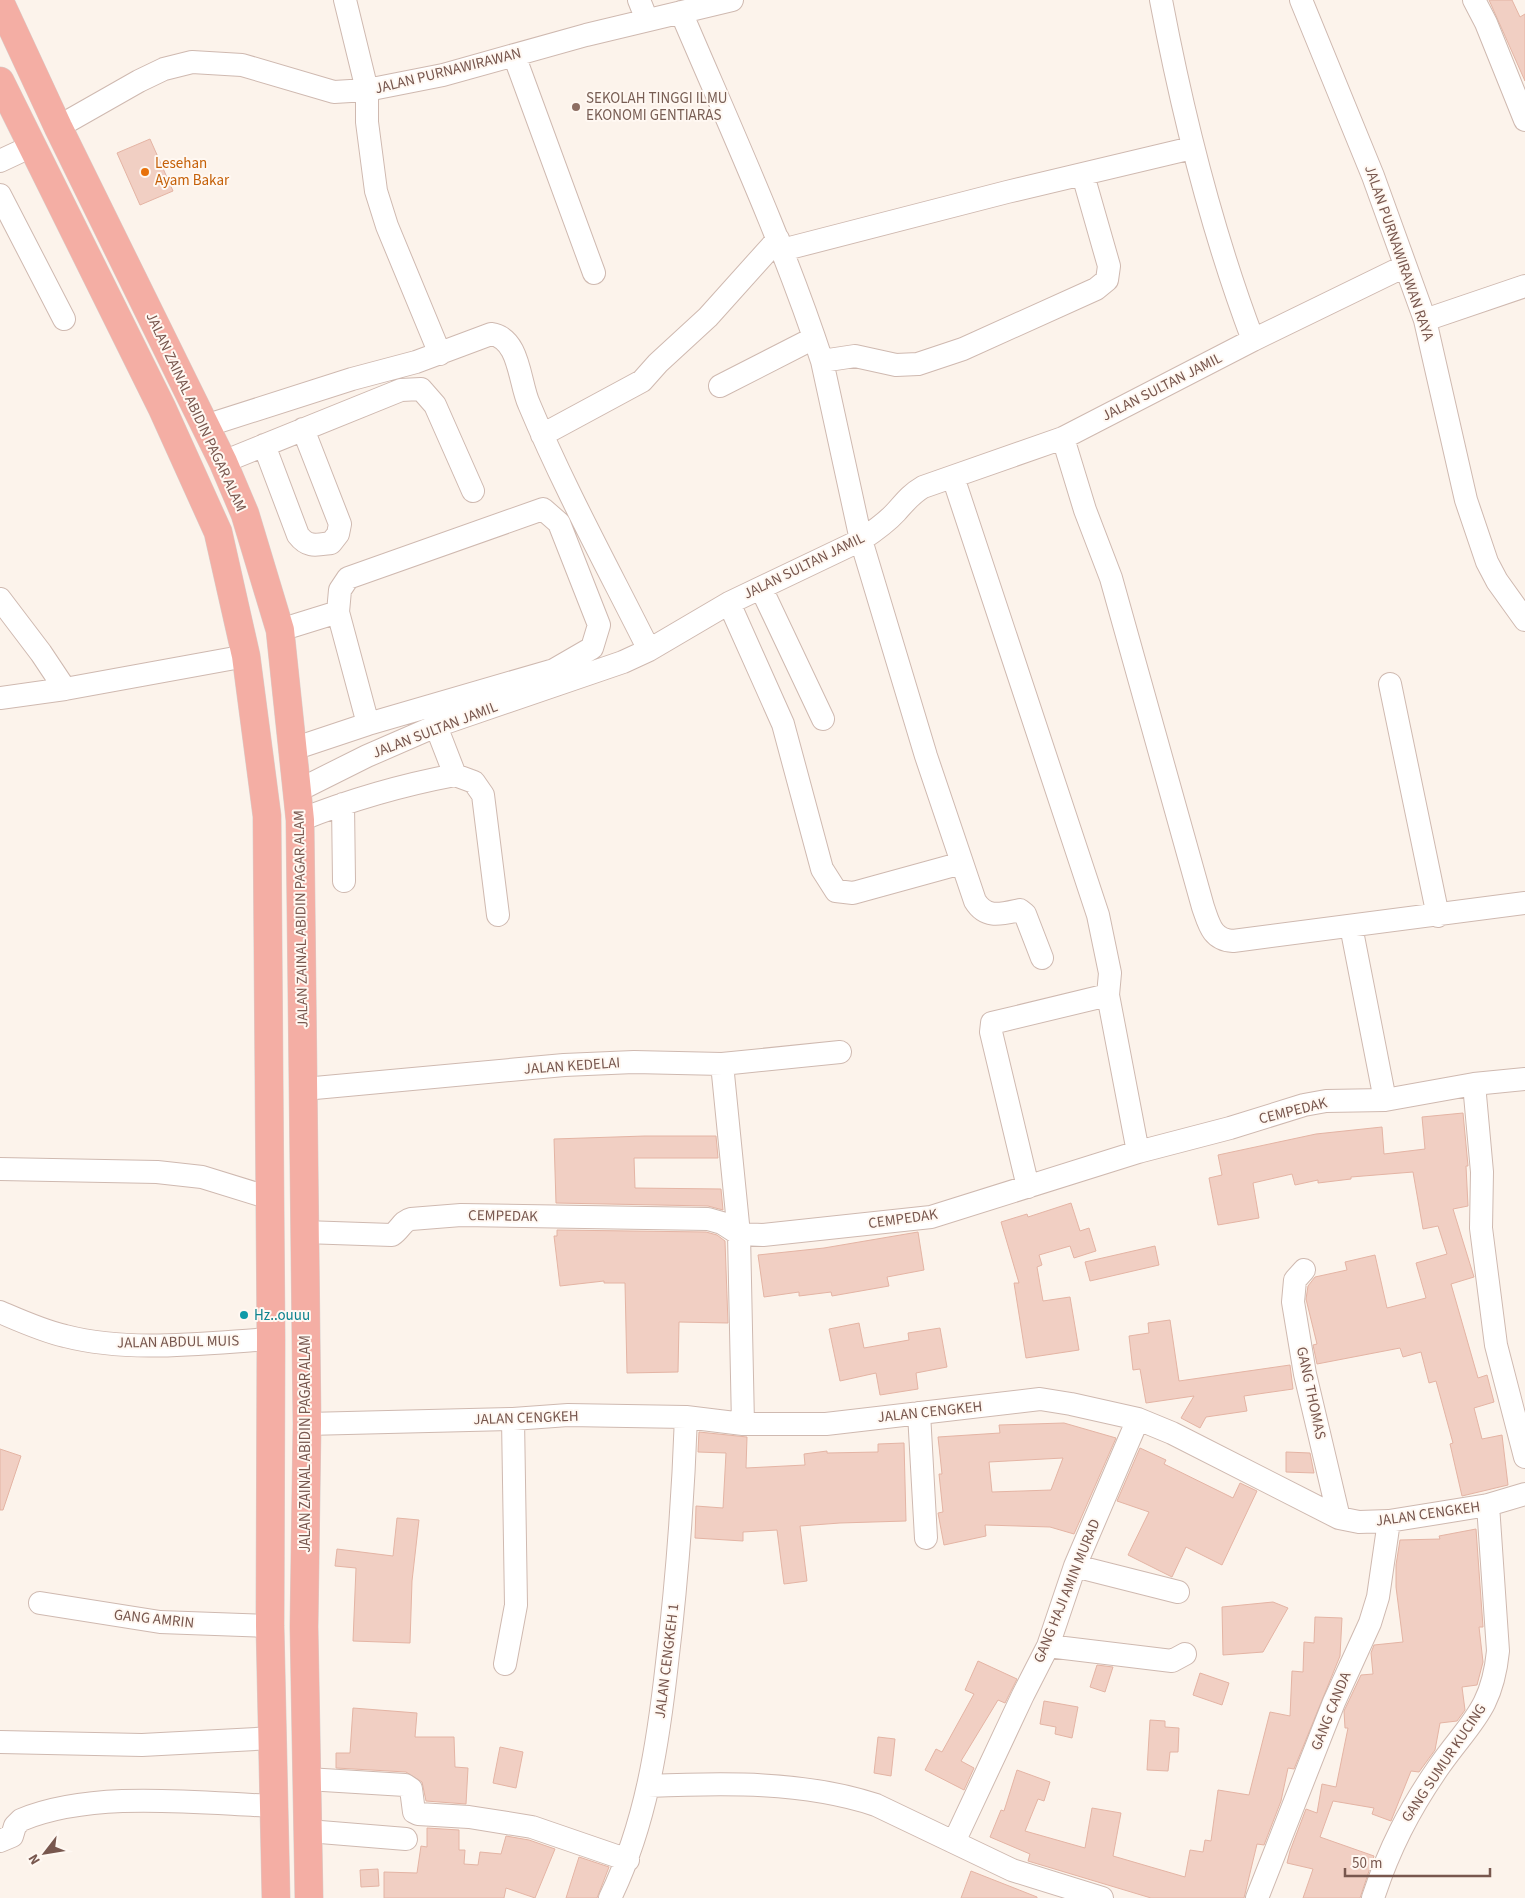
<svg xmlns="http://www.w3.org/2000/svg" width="1525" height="1898" viewBox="0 0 1525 1898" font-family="'Source Sans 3',sans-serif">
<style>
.building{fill:#f1cfc3;stroke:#e4b4a4;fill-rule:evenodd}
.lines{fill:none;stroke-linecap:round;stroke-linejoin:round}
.minor-casing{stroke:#cfb9b0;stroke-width:24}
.highway-casing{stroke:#d9d0cd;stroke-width:29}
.minor{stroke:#fff;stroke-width:22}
.highway{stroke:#f4aea4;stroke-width:28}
.education-dot{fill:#8d6e63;stroke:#fff8f2;stroke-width:2}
.food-dot{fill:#e8710a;stroke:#fff8f2;stroke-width:2}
.culture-dot{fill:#0f9aa8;stroke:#fff8f2;stroke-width:2}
.labels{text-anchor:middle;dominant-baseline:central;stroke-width:4;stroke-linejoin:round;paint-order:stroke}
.street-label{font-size:15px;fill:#78574e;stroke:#fff8f2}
.education-label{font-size:15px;fill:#785e54;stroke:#fff8f2;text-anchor:start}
.food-label{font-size:15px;fill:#c56008;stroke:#fff8f2;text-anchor:start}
.culture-label{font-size:15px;fill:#0d838f;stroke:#fff8f2;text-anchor:start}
</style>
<rect width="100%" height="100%" fill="#fcf3eb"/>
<path class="building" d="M1489,0H1512L1520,17L1525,14V81Z
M150,139L173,191L140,205L117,153Z
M1463,1113L1468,1166H1466L1468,1206L1453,1209L1474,1277L1451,1284L1478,1378L1487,1375L1494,1402L1474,1408L1482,1439L1502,1435L1508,1485L1462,1496L1450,1444L1453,1443L1436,1381L1429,1383L1421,1352L1403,1357L1400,1348L1317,1364L1313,1345L1317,1344L1306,1299L1308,1286L1315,1277L1347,1270L1345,1262L1375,1255L1387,1308L1426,1298L1416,1263L1447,1254L1438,1226L1423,1229L1413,1172L1351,1177V1179L1318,1183V1180L1295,1185L1292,1174L1253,1183L1259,1218L1218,1225L1209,1178L1222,1175L1218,1155L1316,1134L1382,1127L1384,1154L1425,1149L1422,1117Z
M645,1136H716L718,1158H634L635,1188L721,1189L723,1210L708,1206L556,1203L554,1139Z
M1071,1203L1080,1231L1089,1228L1096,1251L1074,1258L1070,1246L1039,1255L1042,1265L1037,1267L1043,1301L1070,1297L1079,1350L1026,1358L1014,1283H1019L1001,1222L1027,1214L1028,1217Z
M557,1230L706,1232L717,1235L725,1241L728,1323L679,1322L678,1372L627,1373L625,1283H604V1281L560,1286L554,1236H557Z
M918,1232L924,1270L887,1277L889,1286L832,1296L831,1292L799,1296V1292L764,1297L758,1255L824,1248Z
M1155,1246L1159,1265L1090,1281L1085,1262Z
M1170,1320L1179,1381L1290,1365L1293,1389L1244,1396L1247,1411L1206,1417L1200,1428L1181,1418L1194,1396L1146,1403L1140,1369L1133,1370L1129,1336L1149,1333L1148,1323Z
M859,1323L864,1348L909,1340L908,1333L940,1328L947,1367L916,1373L918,1389L880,1395L876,1373L840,1381L829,1329Z
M1064,1423L1116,1438L1074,1534L1050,1527L985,1525L986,1536L944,1545L938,1513L943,1512L939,1474H942L938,1437L1000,1433L999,1425ZM1063,1458L1051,1490L992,1492L989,1462Z
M699,1432L747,1437L746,1468L805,1465L804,1454L827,1451V1453L878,1452V1444L904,1443L906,1521L840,1523L800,1526L807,1581L784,1584L777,1530L743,1532V1541L695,1538L696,1506L723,1508L726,1453L698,1452Z
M1140,1448L1166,1460L1164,1464L1233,1498L1240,1483L1257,1491L1222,1565L1186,1547L1172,1577L1128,1555L1149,1512L1117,1501Z
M0,1449L21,1456L3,1510H0Z
M1286,1452L1310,1453L1314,1473L1286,1472Z
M397,1518L419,1520L412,1581L410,1643L353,1641L356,1568L335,1566L337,1549L393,1556Z
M1476,1529L1483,1627H1479L1483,1662L1477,1685L1462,1687L1465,1710L1457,1721L1440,1723L1435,1750L1419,1772L1411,1771L1391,1821L1372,1814L1374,1808L1333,1801L1320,1837L1374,1856L1360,1898H1303L1313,1869L1287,1863L1290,1851L1306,1809L1317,1813L1322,1784L1336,1787L1348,1728H1345L1344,1711L1361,1675L1373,1674L1371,1653L1374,1645L1403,1642L1396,1587V1565L1400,1540L1440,1539L1439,1536Z
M1273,1602L1288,1608L1263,1652L1223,1655L1222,1607Z
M1315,1617L1342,1618L1340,1656L1294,1769L1288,1768L1281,1801L1264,1845L1257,1844L1244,1898H1151L1028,1861L1030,1854L990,1837L1001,1810L1004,1811L1017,1770L1050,1782L1044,1801L1038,1799L1025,1831L1085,1848L1092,1808L1121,1813L1113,1856L1185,1877L1190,1850L1203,1852L1205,1840L1211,1841L1218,1790L1249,1795L1270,1712L1290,1716L1292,1671L1303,1672L1304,1642L1314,1643Z
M978,1661L1017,1679L1005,1703L998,1700L961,1761L974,1768L964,1790L925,1770L936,1749L942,1752L974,1694L965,1690Z
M1097,1665L1113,1667L1105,1692L1090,1687Z
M1200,1673L1229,1683L1222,1705L1193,1695Z
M1044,1701L1078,1707L1072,1738L1055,1734L1056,1727L1040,1724Z
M353,1708L417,1713L415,1737H454L455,1767L468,1768L466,1804L426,1801L422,1782L406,1772L336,1768V1753H350Z
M1150,1720L1165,1721V1727L1179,1728L1178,1752H1170L1168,1771L1147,1770Z
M878,1737L895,1739L891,1776L874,1773Z
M500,1747L523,1752L516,1788L493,1783Z
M427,1828L459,1830V1850H465L464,1864L478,1865L480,1852L501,1854L506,1836L529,1840L555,1849L535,1898L506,1888L504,1898H384V1872L417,1873L421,1846L427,1847Z
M579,1857L609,1867L597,1898H566Z
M378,1869L379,1886L361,1887L360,1870Z
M971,1871L1037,1897V1898H961Z"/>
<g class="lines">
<defs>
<path id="minor" d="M345,0L367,90V122L376,191L387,226L440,354
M639,0L647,20
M1161,0C1183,116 1211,229 1253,340
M1301,0L1373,176L1425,320L1466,500L1487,562L1497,581L1525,620
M1474,0L1486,23L1525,120
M681,12C730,127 783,242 822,361L861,540L926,756L975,901C986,919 1001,914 1020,910L1025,914L1042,958
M514,55L594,273
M58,127L139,81L164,69L192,62L242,65L334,92L367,90L443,75L586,35L732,0
M0,161L32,146
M0,195L64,319
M782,250L1007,192L1192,148
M1425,320L1525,286
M822,361L855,356L896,365L918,364L963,349L1096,289L1107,280L1109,266L1083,175
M720,386L814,338
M205,426L352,379L416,362L491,334C520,338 519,382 529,404C564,488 608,568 649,650
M542,435L642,381L658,363L708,317L778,239
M1063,438L1085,510L1111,578L1203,907C1209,924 1212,940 1233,941L1525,903
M264,445L298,535C308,548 316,545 331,543L338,534L340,524L303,429
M223,462L401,390L421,389L435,405L473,491
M953,477L1098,915L1110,973L1108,995L1138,1152
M761,588L823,719
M0,599L41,653L65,689L246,656
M729,603L783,724L822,869L836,891L853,893L962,863
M280,630L338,612
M1390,684L1438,916
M0,698L65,689
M293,749L368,724L554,670L592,648L599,625L559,523L543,509L348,578L340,590L338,612L368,724
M455,775L474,782L483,795L498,915
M297,791L367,756L436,726L623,662L649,650L729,603L861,540C873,532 886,523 896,512C905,502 911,494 923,487L1063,438L1253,340L1405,266
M343,804L344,881
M300,820C350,800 402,785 455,775L436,726
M1351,926L1385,1100
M722,1064L739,1234L743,1424
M1474,1084L1482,1172L1481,1228L1496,1345L1525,1457
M304,1089L564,1065L634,1062L722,1064L840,1052
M0,1169L157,1172L202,1177L270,1198
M1028,1187L991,1032L992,1023L1108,995
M304,1232L392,1235C400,1230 402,1221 411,1219L461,1215L708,1219L722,1223L739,1234L763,1235L931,1217L1138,1152L1230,1128L1304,1105L1326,1101L1385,1100L1474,1084L1525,1079
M1304,1270L1295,1280L1293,1302L1305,1374L1339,1518
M0,1312C21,1321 43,1331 65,1336C131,1353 204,1343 271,1339
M919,1413L926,1538
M307,1424L513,1419L568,1415L686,1417L743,1424H826L1040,1399L1071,1404L1138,1419L1172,1433L1339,1518L1359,1522L1389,1521L1488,1505L1525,1494
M1075,1566L1178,1592
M40,1603L160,1622L270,1626
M1048,1646L1172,1661L1185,1654
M505,1664L516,1605L513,1419
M0,1742L142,1745L273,1738
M307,1779L405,1785L411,1789L414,1812L418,1814L469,1817L532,1827L628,1860
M648,1786C724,1783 803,1781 876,1805L1012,1870L1102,1898
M308,1831L406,1839
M0,1841L12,1836L15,1826L21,1820C93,1790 196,1803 274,1806
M954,1842L1023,1695L1048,1646L1075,1566L1138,1419
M610,1898C646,1824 658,1744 667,1663C677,1581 683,1500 686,1417
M1257,1898L1334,1702L1370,1623L1378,1597L1389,1521
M1373,1898C1389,1849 1409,1810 1438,1768C1469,1723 1492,1711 1498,1651L1488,1505"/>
<path id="highway" d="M0,2L58,127L223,462L245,514L280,630L300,820L307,1424L304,1627L309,1898
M0,81L162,408L218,532L246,656L267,816L271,1339L270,1626L276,1898"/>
</defs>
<use href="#minor" class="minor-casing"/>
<use href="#highway" class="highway-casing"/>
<use href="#minor" class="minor"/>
<use href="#highway" class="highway"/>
</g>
<circle class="education-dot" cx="576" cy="107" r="5"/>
<circle class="food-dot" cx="145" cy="172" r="5"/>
<circle class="culture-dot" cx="244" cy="1315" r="5"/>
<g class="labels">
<g class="street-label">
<text transform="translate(448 71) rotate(-14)">JALAN PURNAWIRAWAN</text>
<text transform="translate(1399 253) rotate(71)">JALAN PURNAWIRAWAN RAYA</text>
<text transform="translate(1162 387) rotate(-27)">JALAN SULTAN JAMIL</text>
<text transform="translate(196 412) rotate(65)">JALAN ZAINAL ABIDIN PAGAR ALAM</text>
<text transform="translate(804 566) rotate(-26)">JALAN SULTAN JAMIL</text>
<text transform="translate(435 730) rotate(-21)">JALAN SULTAN JAMIL</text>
<text transform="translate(301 919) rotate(-91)">JALAN ZAINAL ABIDIN PAGAR ALAM</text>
<text transform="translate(572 1066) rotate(-4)">JALAN KEDELAI</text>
<text transform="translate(1293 1111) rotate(-14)">CEMPEDAK</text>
<text transform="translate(503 1216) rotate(1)">CEMPEDAK</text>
<text transform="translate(903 1219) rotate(-8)">CEMPEDAK</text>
<text transform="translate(178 1342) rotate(-1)">JALAN ABDUL MUIS</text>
<text transform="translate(1311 1393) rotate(78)">GANG THOMAS</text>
<text transform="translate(930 1412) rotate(-6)">JALAN CENGKEH</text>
<text transform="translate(526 1418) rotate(-2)">JALAN CENGKEH</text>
<text transform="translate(305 1444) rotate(-90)">JALAN ZAINAL ABIDIN PAGAR ALAM</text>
<text transform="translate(1428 1514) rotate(-8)">JALAN CENGKEH</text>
<text transform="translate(1067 1591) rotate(-68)">GANG HAJI AMIN MURAD</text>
<text transform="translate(154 1619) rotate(6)">GANG AMRIN</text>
<text transform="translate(667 1661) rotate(-83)">JALAN CENGKEH 1</text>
<text transform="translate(1331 1711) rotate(-68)">GANG CANDA</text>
<text transform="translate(1444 1763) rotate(-56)">GANG SUMUR KUCING</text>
</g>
<g class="education-label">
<text x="586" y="98">SEKOLAH TINGGI ILMU<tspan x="586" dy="17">EKONOMI GENTIARAS</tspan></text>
</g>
<g class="food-label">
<text x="155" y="163">Lesehan<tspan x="155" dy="17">Ayam Bakar</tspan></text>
</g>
<g class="culture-label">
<text x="254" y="1315">Hz..ouuu</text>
</g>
</g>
<g transform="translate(45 1853) rotate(239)" stroke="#fff8f2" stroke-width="4" paint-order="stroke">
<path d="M0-4L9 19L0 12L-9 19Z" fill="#78574e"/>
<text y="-8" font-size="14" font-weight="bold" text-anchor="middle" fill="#78574e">N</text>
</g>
<path d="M1345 1868v8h145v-8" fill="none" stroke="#78574e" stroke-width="2.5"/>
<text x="1352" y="1868" font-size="15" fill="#78574e" stroke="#fff8f2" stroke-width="4" paint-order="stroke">50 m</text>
</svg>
